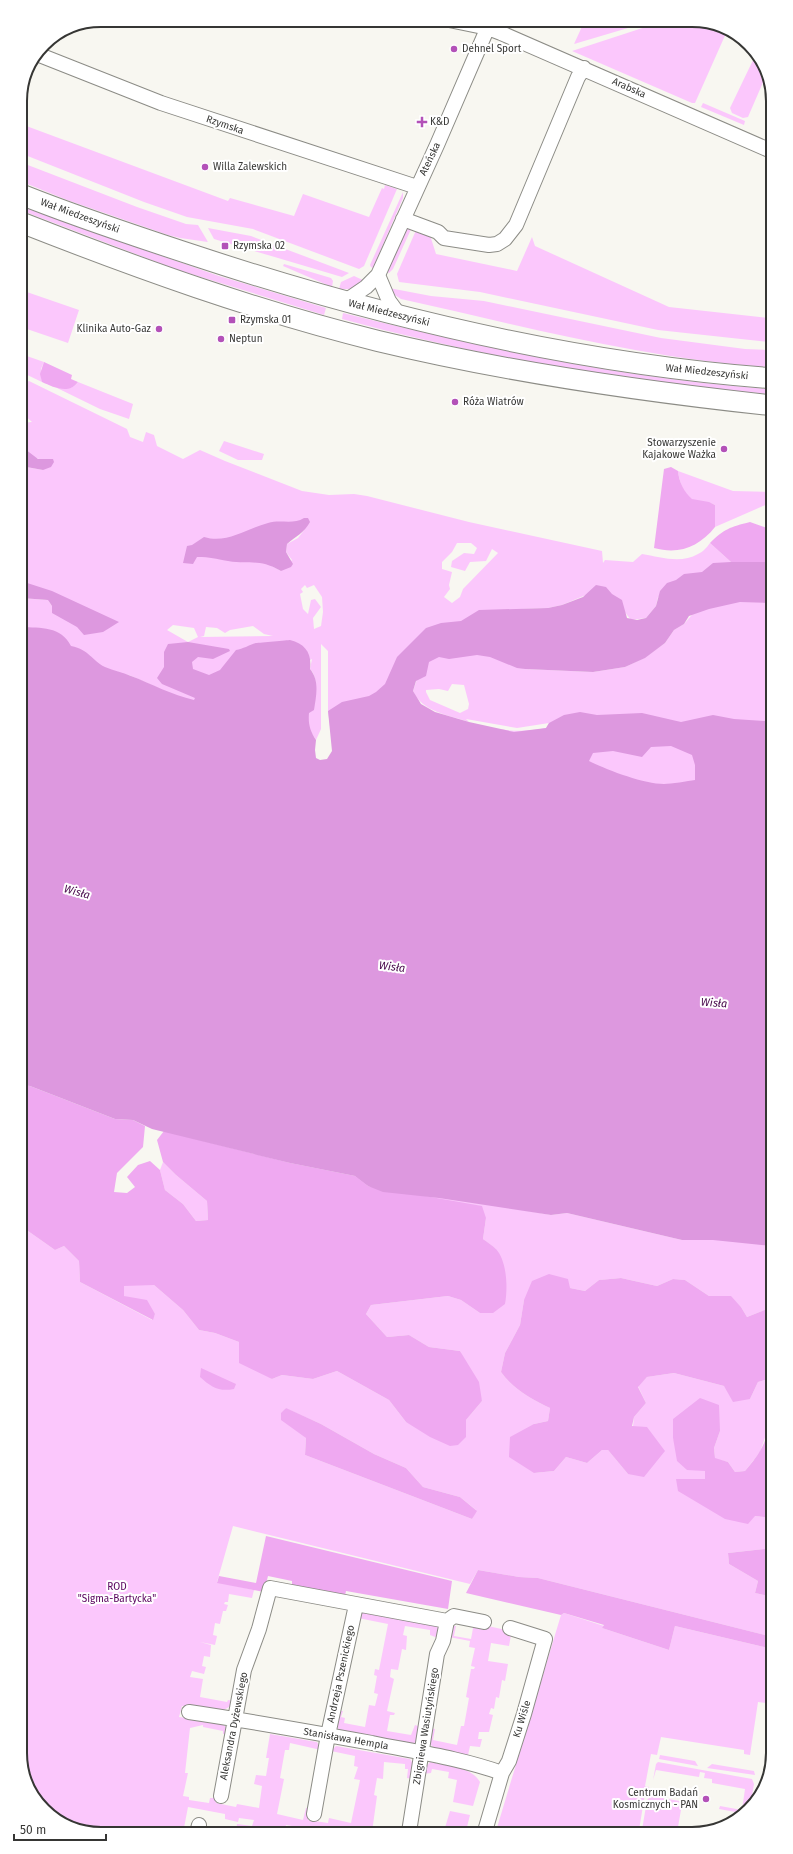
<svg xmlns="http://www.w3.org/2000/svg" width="793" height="1854" viewBox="0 0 793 1854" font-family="'Fira Sans',sans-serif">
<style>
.green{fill:#fbc7fc;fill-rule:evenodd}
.forest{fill:#efa9f1}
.water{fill:#dd98df;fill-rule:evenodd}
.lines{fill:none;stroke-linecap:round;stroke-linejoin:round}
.street-casing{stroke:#8c8c86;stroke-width:16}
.secondary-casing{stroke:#8c8c86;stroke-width:22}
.street{stroke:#fff;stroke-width:14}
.secondary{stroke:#fff;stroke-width:20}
.poi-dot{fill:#b351b8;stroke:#fff;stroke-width:1.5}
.labels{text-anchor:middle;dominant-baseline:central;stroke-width:4;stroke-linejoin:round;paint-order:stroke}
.poi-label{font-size:10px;fill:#363634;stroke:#fff;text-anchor:start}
.street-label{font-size:10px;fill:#363634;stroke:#fff}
.park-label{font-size:10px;fill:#57005c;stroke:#fff}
.water-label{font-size:11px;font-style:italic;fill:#47074a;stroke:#fff}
.rim{fill:none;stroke:#363634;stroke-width:2}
</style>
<rect width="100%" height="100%" fill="#f8f7f1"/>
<path class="green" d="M585,20H655L574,44Z
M667,20H698L727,31L695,103H692L572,51Z
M755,56L767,73L748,117L743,118L732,113L730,108Z
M703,103L745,121L744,125L701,107Z
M21,124L228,201L230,198L294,216L303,194L369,217L382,188L384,189L385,185L397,189L364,266L359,269L253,229L187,217L144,202L20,153Z
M20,162L137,207L186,224L198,225L208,242L180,238L168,235L67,200L20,181Z
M403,192V198L373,268L371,267L370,265Z
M20,206L219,276L326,308L324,315L175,269L20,210Z
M408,227H412L393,269L389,273L387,272Z
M208,228L251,236L349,273L342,277L214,239Z
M417,228L429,232L436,254L517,271L532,237L535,246L669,307L769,318V342L658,330L480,292L399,282L397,274Z
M284,264L331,278L333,281L332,287L283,266Z
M354,276L365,281L350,289H339L341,282Z
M389,288L431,296L484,301L661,338L745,349L769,350V367C644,359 523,326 401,299L390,292Z
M21,290L79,310L68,343L21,327Z
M343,313C484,348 625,379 769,389V394C626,382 481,357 342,319Z
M21,354L44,362L41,369L42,382L21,372Z
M29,381L127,429L130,437L143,442L146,432L154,435L157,446L183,459L200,450L225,461L302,491L329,495L354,494L367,496L469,522L602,551L603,563L605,560L633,562L642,554C660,557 681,564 698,554C703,552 707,547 710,543L731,562H770L658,597L656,606L646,618L631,620L605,587L562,605L548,608L521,609L414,662L331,734L328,711V651L321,644V729L316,740C312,734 309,730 308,723C306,705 324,684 310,669L312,659L220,711L167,692L129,675L22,663L21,598L48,600L52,606V613L66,611L21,584V466L43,470L42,460L33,457L21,446V423L32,422L21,412V385ZM305,529L298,538L287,544L286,552L292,560L281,571L268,564L260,562ZM457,543H471L477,548L474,554L464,553L452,561L451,567L465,571L470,562L486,561L492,549L498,553L463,589L460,597L452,603L444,597L450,589L449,585L452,572L442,569V562L452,552ZM305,585L307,588L314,585L322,597L323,612L321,626L314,629L313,618L321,607L315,599L311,600L308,614L303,609L300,594L303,592L301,589ZM173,625L194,628L198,637L188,642L167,630ZM253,626L264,634L273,636L200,637L204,636L206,627L217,628L225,633L230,630Z
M78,382L133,404L129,419L100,409L55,387C63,389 73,390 78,382Z
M224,441L264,454L262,460H238L219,451Z
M678,471L733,491L770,492V503L715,527V505C708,501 700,503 693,500C684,496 679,480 678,471Z
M770,585V734L717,775L653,794L500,729C516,732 530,731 546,728L549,723L517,728L466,719L469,722C449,715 422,712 413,691L424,658L468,646L525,669L593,672L625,667L644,658L665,643L674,630L684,624L697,609ZM452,684L464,685L469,704L468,709L460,713L430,700L426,692V690L439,689L448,691Z
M255,1154L290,1163L517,1209L551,1215L567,1213L682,1240L772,1238V1307L747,1317L741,1307L731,1297L709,1296L685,1280L673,1279L657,1286L621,1278L599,1280L585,1291L570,1288L524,1300L520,1325L505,1353L501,1372C513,1389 531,1399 550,1408L548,1421L534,1424V1473L554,1471L566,1457L587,1463L602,1450H608L628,1474L634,1417L646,1403L638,1386L647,1377L674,1373L724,1386L750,1399L758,1382L772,1378V1391L766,1399L765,1409L768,1429L760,1452L745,1471L735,1472L728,1462L715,1459L714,1448L720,1431L673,1438L687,1470H705V1479L755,1516L772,1518V1548L728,1553L729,1564L758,1581L755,1593L773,1597V1637L538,1578L519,1577L478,1570L470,1584L233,1526L217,1582L254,1590L252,1598L229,1594L228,1602H225L224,1604L228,1605L226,1611H223L220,1624L215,1623L213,1635L217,1636L215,1645L200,1642L211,1645L210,1657L204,1656L202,1666L206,1667L204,1674L192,1671L190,1677L203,1679L200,1697L227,1702L228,1700L233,1701C226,1719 197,1707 182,1706L179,1717L220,1722L226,1727L227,1734H223V1731L203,1727V1725L190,1728L185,1773H188L183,1796L189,1797V1800L209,1803L210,1798H213L214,1791L217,1794L216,1803L236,1807L237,1804L259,1808L262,1786L254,1784L256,1775L266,1776L269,1758H266L270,1734L317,1742L321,1750L290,1743L289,1750H285L280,1778L284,1779L277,1814L303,1820L306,1808L310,1807L308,1820L328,1823L329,1818L351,1823L360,1780L354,1779L358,1767L354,1766L355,1756L331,1751L336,1746L410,1759L414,1765L412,1779L407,1778L408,1769H405V1764L384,1762L383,1779L377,1778L374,1795L377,1796L372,1832H326L286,1825L284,1833H236L237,1824L252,1826L254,1820L239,1818L238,1822L225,1819V1814L188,1807L183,1833L156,1831V1833L95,1834L52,1817L24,1779L23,1224L28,1231L55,1250L64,1246L79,1261L80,1282L152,1320L155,1314L124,1296V1285H154L183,1310L199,1330L215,1333L239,1342L272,1379L282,1375L313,1379L337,1371L389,1400L406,1422L466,1437V1420L482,1401L460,1351L429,1347L409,1335L387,1337L366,1314L371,1305L448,1296L461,1300L480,1313L496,1249L483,1239L486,1218ZM285,1408L321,1424L374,1454L406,1468L423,1487L460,1497L476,1510L472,1519L305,1455L306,1438Z
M163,1162L176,1175L207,1201L208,1220L196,1221L183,1204L165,1190L160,1170Z
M360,1611L439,1624L438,1638L430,1635V1630L405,1626L403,1635L407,1636L406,1650L402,1649L398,1670L391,1669L390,1677L394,1679L387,1711L395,1713L394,1715H390L387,1731L411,1735L415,1725L421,1727C419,1734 419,1742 412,1744L341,1731C333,1726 337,1718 339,1711H343L341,1717L345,1718L344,1723L365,1727L369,1705L375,1706L378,1694L374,1693L377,1676L374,1675L375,1669L379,1670L388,1624L358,1618Z
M564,1613L604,1626L602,1628L669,1650L675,1626L773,1649V1711L765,1710L766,1703L758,1702L750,1755L744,1754V1750L661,1737L657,1755L651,1754L645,1786L649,1787L648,1793L645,1794L639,1830L496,1831L561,1615Z
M474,1623L506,1630L511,1635L509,1646L491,1643L488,1661L508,1664L505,1681L502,1680L499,1698L496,1697L494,1709L491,1708L489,1714L493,1715L489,1732H479L478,1739H482L480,1747L470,1746L468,1755L435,1749L430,1744L431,1728L435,1729L433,1740L457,1745L461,1726H464L469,1698L466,1697L471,1669H474L475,1667L471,1666L475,1648L469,1647L470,1641L449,1637L452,1626H456L454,1636L471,1639Z
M660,1755L695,1761L698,1766L659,1759Z
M430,1762C446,1766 471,1766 480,1782L473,1806L453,1802L457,1780L448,1778L449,1772L432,1769L431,1773L422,1774L423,1771Z
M658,1762L752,1779L754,1784L750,1807L741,1813L719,1809L720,1806L742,1810L745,1789L712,1783V1779L704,1778L705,1773L700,1772L699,1777L656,1770L653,1780L656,1764Z
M712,1764L754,1771L755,1775L707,1768Z
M651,1796L685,1802L684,1806L682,1804L678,1827L673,1826L672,1830L652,1829L642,1830L647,1800Z
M450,1811L470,1815L466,1831H444Z"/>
<path class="forest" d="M44,362L72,375L71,379L78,382C69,395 53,387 42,382L40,374Z
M671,467L678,471C679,482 684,492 692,499L709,502L715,505V527C699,547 679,555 654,548L664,469Z
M750,522L770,529V562H731L710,543C724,529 730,527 750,522Z
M23,1085L30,1086L115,1119L133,1120L145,1126L143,1147L117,1173L114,1192L127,1193L135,1187L127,1177L138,1165L150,1161L160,1170L165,1190L183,1204L196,1221L208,1220L207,1201L176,1175L163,1162L157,1140L164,1131L290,1163L355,1176L368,1186L482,1206L486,1218L483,1239C487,1242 492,1245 496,1249C507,1261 508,1288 505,1304L493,1313H480L461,1300L448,1296L371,1305L366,1314L387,1337L409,1335L429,1347L460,1351L479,1382L482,1401L466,1420V1437L458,1445L450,1446L430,1437L406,1422L389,1400L337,1371L313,1379L282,1375L272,1379L239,1363V1342L215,1333L199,1330L183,1310L154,1285L124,1286V1296L147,1300L155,1314L153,1320L80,1282L79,1261L64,1246L55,1250L28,1231L23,1224Z
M549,1274L568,1279L570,1288L585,1291L599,1280L621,1278L657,1286L673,1279L685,1280L709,1296H731L741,1307L747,1317L772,1307V1378L758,1382L750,1399L733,1402L724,1386L674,1373L647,1377L638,1387L646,1403L634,1417L632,1426L647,1427L665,1451L644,1477L628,1474L608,1450H602L587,1463L566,1457L554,1471L534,1473L509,1457L510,1437L534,1424L548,1421L550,1408C531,1399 513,1389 501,1372L505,1353L520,1325L524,1300L532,1281Z
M201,1368L236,1384L234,1389C219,1392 211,1387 200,1377Z
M771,1391L772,1518L755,1516L748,1524L725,1519L678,1491L676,1479H705V1471L687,1470L677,1461L673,1438V1419L700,1398L719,1405L720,1431L714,1448L715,1458L728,1462L735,1472L745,1471C755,1459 765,1447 768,1430C770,1414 759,1408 771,1391Z
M286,1408L321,1424L374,1454L406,1468L423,1487L460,1497L477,1511L472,1519L305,1455L306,1438L281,1420V1413Z
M266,1536L452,1581L448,1609L346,1591L345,1596L292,1586V1581L268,1576L264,1592L217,1583L219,1576L256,1583Z
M772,1548L773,1597L755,1593L758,1581L729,1564L728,1553Z
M478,1570L519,1577L538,1578L773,1637V1649L675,1626L669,1650L602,1628L604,1625L564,1613L561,1615L466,1593Z"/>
<path class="water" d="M21,446L38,459H53L54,462L51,467L43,470L21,466Z
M304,518H308L310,522C304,533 296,536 287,544L286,552L293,564L291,567L281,571C258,558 251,565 228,561C215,559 211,557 197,557L193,564L183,563L187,546L192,545L204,537C227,544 246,529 268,523C280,519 293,525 304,518Z
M731,562H770V603L740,602L709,609L689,616L684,624L674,630L665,643L645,658L625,667L593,672L525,669L517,668L490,657L477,655L449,659L439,657L429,662L426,676L416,681L413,691L421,704L435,712L469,722L514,732L546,728L549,723L564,715L580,712L597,715L642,713L681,722L713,715L734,719L764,721L770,720L772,1246L713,1240H682L567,1213L551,1215L439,1198L383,1192L368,1186L355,1176L290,1163L152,1129L133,1120L115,1119L30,1086L23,1085L21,627C41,628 61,626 71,646C90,650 91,660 105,667C114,671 122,672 131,676C152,684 172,695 194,700L195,698L162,684L157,678L164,667V652L168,644L188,642L229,649L230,651L213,659L198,657L192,662L193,669L209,675L220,670L236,650C243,649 249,645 256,643C260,643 288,640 290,640C306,644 312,654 310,669C320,681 316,696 314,710L309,713C308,724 310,731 316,740L315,750L316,758L320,760L327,759L332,751L328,711L342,702L369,696L376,692L385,684L397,657L426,628L441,623L461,621L479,610L548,608L562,605L583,597L596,585L606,587L612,594L622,600L627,618L637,620L646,618L656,606L660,591L667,583L676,580L684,574L702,572L713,563ZM671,746L692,755L695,765V780C688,781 671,784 664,784C644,784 607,770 589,761L593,753L613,751L642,757L651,747Z
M21,581L52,591L119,622L103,632L84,635L77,627L52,613V606L48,600L21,598Z"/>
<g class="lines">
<defs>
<path id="street" d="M449,20L488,28L501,33L769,150
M37,54L161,103L417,187
M403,219L438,232L444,238L489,245L497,244L505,239L516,225L578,77L584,68
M378,275L389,301L400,316
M344,302L366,287L378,275L437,145L491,20
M189,1712C250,1721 311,1732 372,1743C416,1752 460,1758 502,1773
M221,1796L244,1670L259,1629L270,1588L447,1621L454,1616L484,1622
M314,1814L328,1735L356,1605
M485,1831L502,1773L509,1761L524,1714L545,1639L510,1628
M409,1832L437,1654L443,1641L447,1621
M197,1833L199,1825"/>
<path id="secondary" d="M20,194C77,217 135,236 193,255C380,317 573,363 769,378
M20,222C137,268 256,311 378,341C507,372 638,391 769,405"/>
</defs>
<use href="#street" class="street-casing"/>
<use href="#secondary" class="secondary-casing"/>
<use href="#street" class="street"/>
<use href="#secondary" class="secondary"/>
</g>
<g class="poi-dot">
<circle cx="454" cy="49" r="4"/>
<path d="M420 116h4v4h4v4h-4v4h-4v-4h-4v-4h4z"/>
<circle cx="205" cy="167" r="4"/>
<rect x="221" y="242" width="8" height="8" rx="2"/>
<rect x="228" y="316" width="8" height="8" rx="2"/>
<circle cx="159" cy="329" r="4"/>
<circle cx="221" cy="339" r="4"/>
<circle cx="455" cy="402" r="4"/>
<circle cx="724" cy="449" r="4"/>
<circle cx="706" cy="1799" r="4"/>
</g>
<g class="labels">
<g class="poi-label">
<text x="462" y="49">Dehnel Sport</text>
<text x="430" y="122">K&amp;D</text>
<text x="213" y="167">Willa Zalewskich</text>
<text x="233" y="246">Rzymska 02</text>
<text x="240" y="320">Rzymska 01</text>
<text x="151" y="329" text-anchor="end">Klinika Auto-Gaz</text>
<text x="229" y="339">Neptun</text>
<text x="463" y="402">Róża Wiatrów</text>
<text x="716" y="443" text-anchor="end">Stowarzyszenie<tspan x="716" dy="12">Kajakowe Ważka</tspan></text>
<text x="698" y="1793" text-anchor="end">Centrum Badań<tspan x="698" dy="12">Kosmicznych - PAN</tspan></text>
</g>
<g class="street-label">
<text transform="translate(629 88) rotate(24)">Arabska</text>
<text transform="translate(225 125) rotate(19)">Rzymska</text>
<text transform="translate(430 159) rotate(-64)">Ateńska</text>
<text transform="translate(80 216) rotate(20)">Wał Miedzeszyński</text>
<text transform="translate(389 313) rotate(14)">Wał Miedzeszyński</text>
<text transform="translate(707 372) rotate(6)">Wał Miedzeszyński</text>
<text transform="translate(341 1674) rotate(-78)">Andrzeja Pszenickiego</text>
<text transform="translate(522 1719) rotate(-73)">Ku Wiśle</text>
<text transform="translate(234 1726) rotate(-79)">Aleksandra Dyżewskiego</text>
<text transform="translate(426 1726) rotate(-81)">Zbigniewa Wasiutyńskiego</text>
<text transform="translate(346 1739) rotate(10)">Stanisława Hempla</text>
</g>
<g class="park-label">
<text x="117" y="1587">ROD<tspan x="117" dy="12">"Sigma-Bartycka"</tspan></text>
</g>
<g class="water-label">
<text transform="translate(77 892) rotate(16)">Wisła</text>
<text transform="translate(392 967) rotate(7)">Wisła</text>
<text transform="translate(714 1003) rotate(4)">Wisła</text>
</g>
</g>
<path d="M0 0H793V1854H0ZM101 27H692A74 74 0 0 1 766 101V1753A74 74 0 0 1 692 1827H101A74 74 0 0 1 27 1753V101A74 74 0 0 1 101 27Z" fill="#fff" fill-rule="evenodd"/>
<path class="rim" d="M101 27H692A74 74 0 0 1 766 101V1753A74 74 0 0 1 692 1827H101A74 74 0 0 1 27 1753V101A74 74 0 0 1 101 27Z"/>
<path d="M14 1834v6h92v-6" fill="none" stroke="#363634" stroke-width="2"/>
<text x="20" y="1834" font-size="12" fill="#363634" stroke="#ffffff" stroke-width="3" paint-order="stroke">50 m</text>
</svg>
